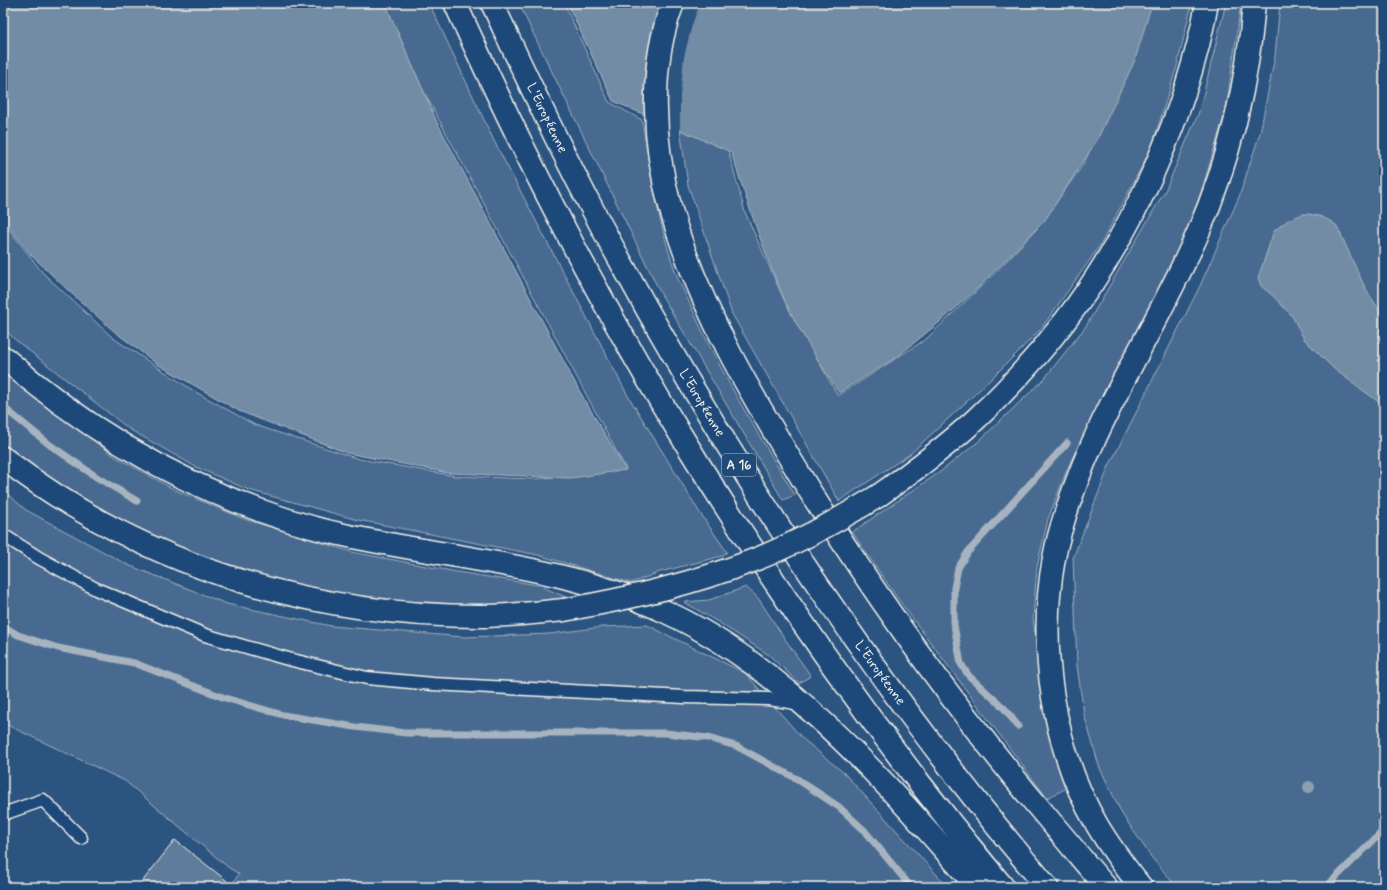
<svg xmlns="http://www.w3.org/2000/svg" width="1387" height="890" viewBox="0 0 1387 890" font-family="Mynerve,sans-serif">
<style>
.green{fill:#496b90;stroke:#9eaebc}
.water{fill:#738ca6;stroke:#a7b4c0}
.pier{fill:#2c5481}
.lines{fill:none;stroke-linecap:round;stroke-linejoin:round}
.stream{stroke:#a7b4c0;stroke-width:7}
.building{fill:#5e7b9a;stroke:#f4f1e8;filter:url(#shadow)}
.service-casing{stroke:#f4f1e8;stroke-width:15}
.motorway-casing{stroke:#f4f1e8;stroke-width:25}
.service{stroke:#1f4a7a;stroke-width:12}
.motorway{stroke:#1f4a7a;stroke-width:22}
.motorway-bridge-casing{stroke:#f4f1e8;stroke-width:25;stroke-linecap:butt}
.motorway-bridge{stroke:#1f4a7a;stroke-width:22}
.tree{fill:#8c9fb2}
.labels{text-anchor:middle;dominant-baseline:central;stroke-width:3;stroke-linejoin:round;paint-order:stroke}
.shield{fill:#1f4a7a;stroke:#b4bfc7;stroke-width:1}
.shield-label{font-size:13px;font-weight:bold;fill:#f4f1e8}
.street-label{font-size:14px;fill:#f4f1e8;stroke:#1f4a7a}
</style>
<defs>
<filter id="shadow"><feDropShadow dx="3.5" dy="3.5" stdDeviation="0" flood-color="#0009"/></filter>
</defs>
<rect width="100%" height="100%" fill="#2c5481"/>
<filter id="ink" filterUnits="userSpaceOnUse"><feTurbulence type="fractalNoise" baseFrequency=".025" numOctaves="2"/><feDisplacementMap in="SourceGraphic" scale="8" xChannelSelector="R" yChannelSelector="G"/><feConvolveMatrix kernelMatrix="1 2 1 2 8 2 1 2 1" color-interpolation-filters="sRGB"/></filter>
<g filter="url(#ink)">
<path class="green" d="M385,3H429L494,141L627,394L700,513L727,552L722,556L660,572L631,583L538,555L358,520L249,490L196,467L129,429L13,338L3,327V222L43,273L113,338L194,391L255,425L359,459L455,476L534,479L626,469L422,88Z
M519,3H564L609,102L642,120C650,171 658,222 675,271C679,282 685,293 690,304C719,371 757,432 795,495L783,500L661,294L530,27Z
M1150,3H1192L1177,66L1151,149L1101,244L1041,329L989,381L910,454L839,501L732,314L688,185L680,129L727,146L745,212L784,300L838,396L926,339L990,278L1036,230L1083,165L1121,86Z
M1226,3H1241L1226,110L1200,196L1178,253L1131,345L1101,399L1068,467L1048,519L1037,567L1033,618L1045,712L1065,789L1047,798L898,599L852,532L940,472L979,441L1044,379L1086,326L1165,191L1199,112Z
M1280,3H1384V887H1177L1152,858L1122,814L1099,766L1084,714L1077,666L1073,558L1109,466L1200,286L1239,197L1260,133L1275,56Z
M3,372L44,405L116,457L175,490L244,519L352,552L457,572L538,585L570,599L501,605H433L366,599L266,579L201,559L130,527L48,479L3,443Z
M3,490L26,510L128,565L227,604L331,626L464,637L549,634L603,627L647,625L745,673L803,739L844,773L948,887H230L239,874L229,868L125,781L3,723Z
M746,587L758,598L787,642L811,676L799,683L769,655L718,622L684,602L709,600Z"/>
<path class="water" d="M3,3H385L437,122L579,390L626,470L571,478L448,473L347,453L239,411L157,364L115,332L71,293L31,255L3,220Z
M567,3H1152L1135,60L1097,140L1045,220L979,287L941,321L898,356L839,393C820,363 800,333 785,301C764,253 747,202 731,152L613,101Z
M1303,214C1316,214 1325,217 1336,225C1352,255 1361,289 1384,315V404L1376,400L1334,369L1304,339L1292,316L1273,296L1261,286L1258,278L1274,231L1288,220Z"/>
<path class="pier" d="M663,3H700L692,25L684,57L680,97V132L646,118Z"/>
<g class="lines">
<path class="stream" d="M3,407L50,445L98,478L137,501
M3,626L18,635L58,648L134,663L225,698L283,715L355,727L406,733H666L708,738L736,746L797,779L839,807L864,830L911,887
M1018,726L1004,708L969,676L961,664L954,625V588L958,568L968,552L1067,443
M1326,887L1384,830"/>
</g>
<path class="building" d="M175,840L227,881L222,887H138Z"/>
<g class="lines">
<defs>
<path id="service" d="M3,535L39,558L96,589L205,635L288,659L367,678L433,684L684,697L768,699L797,703
M3,814L43,800L81,838"/>
<path id="motorway" d="M455,3C527,162 607,318 700,466C791,613 892,754 1003,887
M492,3C525,75 559,146 596,216C723,455 872,681 1047,887
M673,3C648,67 653,145 671,210C699,308 753,398 806,485C881,605 964,720 1056,828C1073,848 1089,868 1106,887
M3,357C82,426 173,481 273,515C296,523 320,530 344,535C452,559 565,565 666,612C788,668 890,787 977,887
M3,458C141,564 306,616 480,616C508,616 536,613 564,610
M878,496C912,472 946,447 976,419C1008,389 1038,356 1065,321C1132,235 1188,111 1207,3
M1141,887C1125,867 1110,847 1097,825C1052,748 1038,645 1054,558C1060,526 1072,493 1084,463C1117,384 1164,311 1198,233C1229,161 1248,81 1254,3"/>
</defs>
<use href="#service" class="service-casing"/>
<use href="#motorway" class="motorway-casing"/>
<use href="#service" class="service"/>
<use href="#motorway" class="motorway"/>
<defs>
<path id="motorway-bridge" d="M564,610C627,599 689,585 749,562C794,545 837,521 878,496"/>
</defs>
<use href="#motorway-bridge" class="motorway-bridge-casing"/>
<use href="#motorway-bridge" class="motorway-bridge"/>
</g>
<circle class="tree" cx="1309" cy="787" r="6"/>
</g>
<g class="labels">
<rect class="shield" x="722" y="454" width="34" height="22" rx="3"/>
<g class="shield-label">
<text x="739" y="465">A 16</text>
</g>
<g class="street-label">
<text transform="translate(547 118) rotate(64)">L'Européenne</text>
<text transform="translate(702 403) rotate(59)">L'Européenne</text>
<text transform="translate(880 673) rotate(54)">L'Européenne</text>
</g>
</g>
<rect width="1387" height="890" fill="none" stroke="#1f4a7a" stroke-width="16"/>
<rect x="8" y="8" width="1371" height="874" fill="none" stroke="#f4f1e8" stroke-width="1.5" filter="url(#ink)"/>
</svg>
